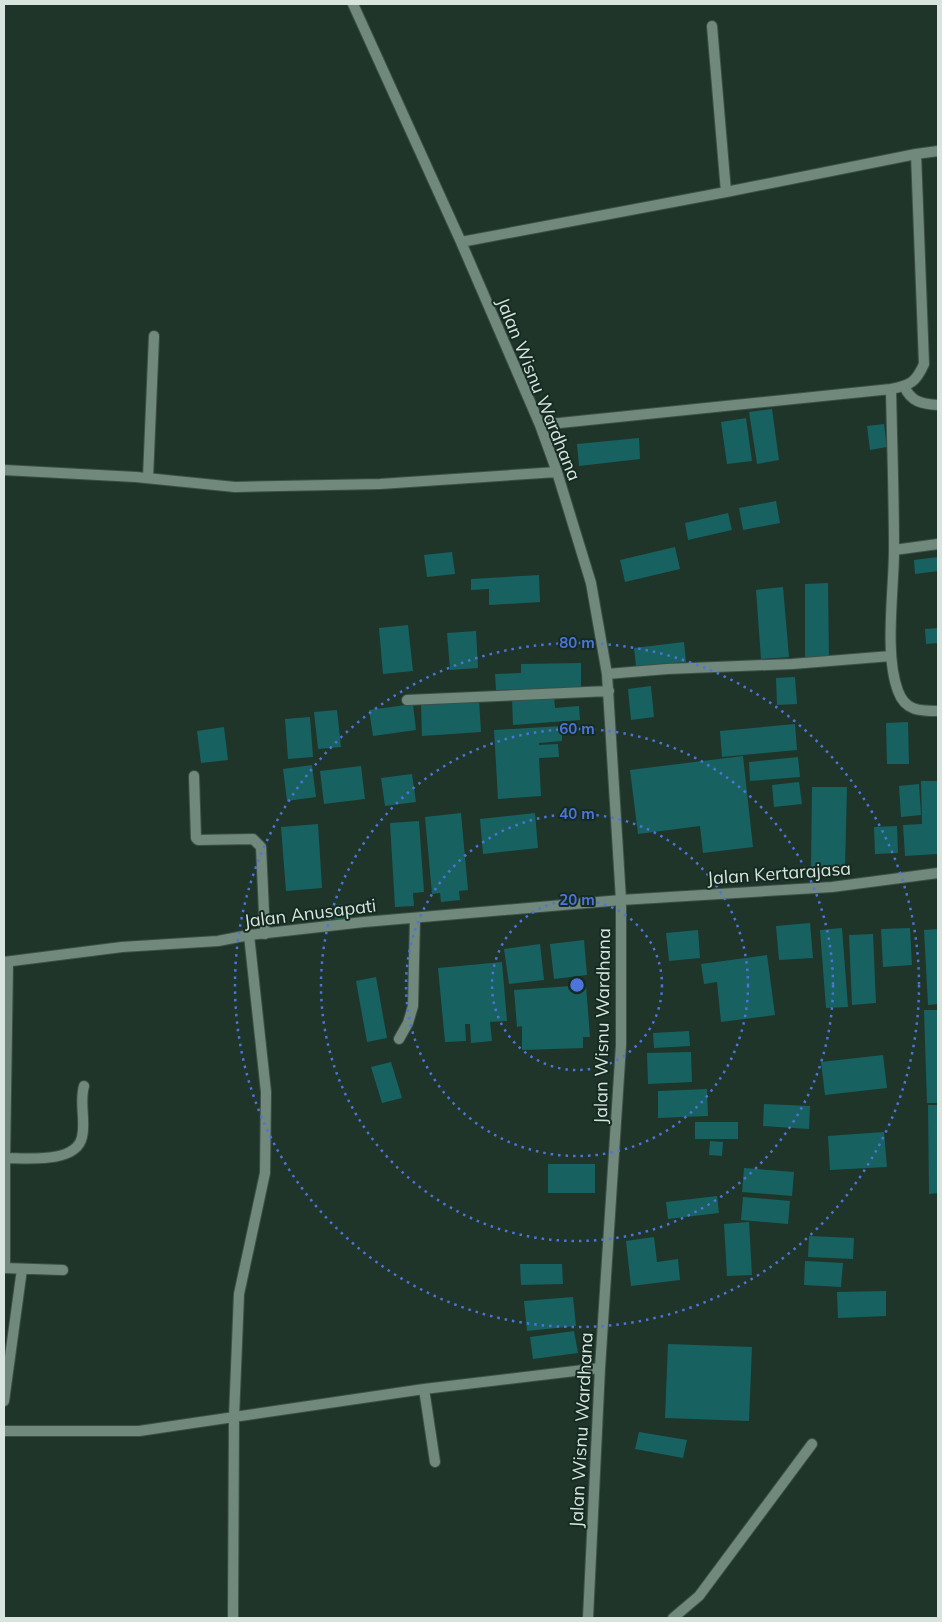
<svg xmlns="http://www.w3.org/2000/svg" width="942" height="1622" viewBox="0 0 942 1622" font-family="Mulish,sans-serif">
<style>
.building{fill:#186161}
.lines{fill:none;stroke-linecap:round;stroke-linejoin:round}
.service-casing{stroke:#3d5048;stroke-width:12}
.minor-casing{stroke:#3d5048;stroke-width:12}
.service{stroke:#70897c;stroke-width:10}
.minor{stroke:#70897c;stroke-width:10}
.ring{fill:none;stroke:#4c74da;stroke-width:2.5;stroke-dasharray:2.5 5}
.labels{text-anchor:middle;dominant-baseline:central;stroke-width:4;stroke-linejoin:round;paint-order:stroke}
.street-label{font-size:18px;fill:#d8e5de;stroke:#152b21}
.centre{fill:#4c74da;stroke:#152b21;stroke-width:2.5}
.ring-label{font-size:15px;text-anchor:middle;font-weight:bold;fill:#4c74da;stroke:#152b21;stroke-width:4;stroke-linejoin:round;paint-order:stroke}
</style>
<rect width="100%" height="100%" fill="#1f352a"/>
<path class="building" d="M772,409L779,460L757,464L749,412Z
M746,418L752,461L727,464L721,422Z
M884,424L887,447L870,450L867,426Z
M639,438L640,459L579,466L577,444Z
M776,501L780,523L743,530L739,508Z
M728,513L732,530L688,540L685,523Z
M675,547L680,569L625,582L620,560Z
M452,552L455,574L427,577L424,555Z
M938,557V571L915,574L914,560Z
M539,575L540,602L489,605V589L471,590V579Z
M828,583L829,661H805V584Z
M783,587L789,657L761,659L756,590Z
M408,625L413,671L383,674L379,628Z
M938,628V643L926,644L925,629Z
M476,631L478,668L450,670L447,633Z
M684,642L686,662L636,666L634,648Z
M581,663V688L496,690L495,674L521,673V664Z
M795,677L797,704L777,705L776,678Z
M651,686L654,717L631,720L628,689Z
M554,697L555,708L579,706L580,720L513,725L512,699Z
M479,700L481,732L422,736L421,704Z
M413,704L416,730L373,736L369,710Z
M337,710L341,747L318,749L314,712Z
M310,717L313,757L288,759L285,719Z
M908,722L909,764H887L886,723Z
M795,724L797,750L722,757L720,731Z
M562,726V741L539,743V745L558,744L559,757L539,758L541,796L498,799L494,730Z
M224,727L228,760L201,763L197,731Z
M743,756L753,847L703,853L700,826L638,834L630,770Z
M798,757L800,777L750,781L749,762Z
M312,765L316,797L287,801L283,769Z
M361,766L365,799L324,804L320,771Z
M412,774L416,802L385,806L381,778Z
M921,781H938V854L905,856L903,825L922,824Z
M799,782L802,804L774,807L772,785Z
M919,784L921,815L901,817L899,786Z
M812,787H847L845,868H811Z
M461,813L468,890L459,891L460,900L441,902L440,893L432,894L425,817Z
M535,813L538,848L483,854L480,819Z
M419,821L424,892L413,893L414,906L395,907L390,823Z
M318,824L322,888L286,891L281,827Z
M897,826L898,853L875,854L874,827Z
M349,904L351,920L335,922L334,905Z
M810,923L813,958L779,960L776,926Z
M842,928L848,1007L826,1008L820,930Z
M910,928L912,965L883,967L881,929Z
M938,929V1004L928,1005L924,930Z
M698,930L700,958L669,961L666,933Z
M873,934L876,1003L852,1005L849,935Z
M584,940L587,975L554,979L550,944Z
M540,944L544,980L509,984L504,949Z
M767,955L775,1015L721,1022L717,982L704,984L701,964Z
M502,962L507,1021L490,1022L492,1041L471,1043L470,1024H465L466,1041L445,1042L438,968Z
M376,977L387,1038L367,1042L356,981Z
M586,985L590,1037H583V1048L522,1050V1026L517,1027L514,990Z
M924,1010H938V1103H927Z
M689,1031L690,1046L654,1048L653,1033Z
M691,1052L692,1082L648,1084L647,1053Z
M883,1055L887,1088L825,1095L821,1062Z
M391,1062L402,1098L382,1103L371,1067Z
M707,1089L708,1116L658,1118V1091Z
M764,1104L810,1106L809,1129L763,1126Z
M928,1105H938V1193L929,1194Z
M695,1122H738V1139H695Z
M884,1132L887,1167L830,1170L828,1136Z
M710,1141L723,1142L722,1156L709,1155Z
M548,1164H595V1193H548Z
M744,1168L794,1172L792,1196L742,1192Z
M717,1196L719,1213L668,1219L666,1202Z
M743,1197L790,1201L788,1224L741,1220Z
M749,1222L752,1275L727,1276L724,1224Z
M809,1236L854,1238L853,1259L808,1257Z
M654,1237L657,1262L678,1259L680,1280L631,1286L626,1241Z
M805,1261L843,1263L841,1287L804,1285Z
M520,1264H562L563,1284L521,1285Z
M886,1291V1316L838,1318L837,1292Z
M573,1297L576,1326L527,1331L524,1301Z
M574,1331L578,1353L533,1359L530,1337Z
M668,1344L752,1347L749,1421L665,1418Z
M639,1432L687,1440L683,1458L635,1449Z"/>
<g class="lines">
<defs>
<path id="service" d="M399,1039L408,1023L413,1006L415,918"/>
<path id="minor" d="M353,4L461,242L540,425L557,472L591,583L607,674L621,900V1045L600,1368L588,1618
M712,26L726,192
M461,242L726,192L916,154L938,151
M904,386C911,402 922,404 938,405
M891,389C892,442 894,496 894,550C894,590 884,654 898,691C905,711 920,711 938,711
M540,425L891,389C911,385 916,382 924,364L916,154
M4,470L136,477L235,487L380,484L557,472
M148,478L154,336
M894,550L938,544
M607,674L667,669L792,664L891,656
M407,700L609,691
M194,776L196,838L198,840L253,839L261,847L265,934
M4,962L122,947L218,941L249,935L364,922L621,900L832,887L938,873
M5,1158C26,1158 76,1164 82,1137C86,1120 79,1103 84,1086
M4,1268L63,1270
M5,1268V1158L8,962
M424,1389L435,1462
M4,1401L22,1269
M4,1431H139L424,1389L600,1368
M233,1618L234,1417L239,1294L265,1173L266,1092L249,935
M673,1618L699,1596L812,1444"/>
</defs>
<use href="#service" class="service-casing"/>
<use href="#minor" class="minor-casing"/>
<use href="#service" class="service"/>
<use href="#minor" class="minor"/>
</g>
<g class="ring">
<circle cx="577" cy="985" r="85"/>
<circle cx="577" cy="985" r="171"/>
<circle cx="577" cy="985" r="256"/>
<circle cx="577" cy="985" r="342"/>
</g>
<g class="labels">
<g class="street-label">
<text transform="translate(539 389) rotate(68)">Jalan Wisnu Wardhana</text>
<text transform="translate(779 873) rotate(-4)">Jalan Kertarajasa</text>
<text transform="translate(310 913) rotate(-7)">Jalan Anusapati</text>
<text transform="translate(602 1026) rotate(-89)">Jalan Wisnu Wardhana</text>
<text transform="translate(581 1430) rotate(-87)">Jalan Wisnu Wardhana</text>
</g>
</g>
<circle cx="577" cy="985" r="8" class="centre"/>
<g class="ring-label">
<text x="577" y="648">80 m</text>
<text x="577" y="734">60 m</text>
<text x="577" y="819">40 m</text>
<text x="577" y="905">20 m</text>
</g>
<rect width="942" height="1622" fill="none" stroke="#d8e5de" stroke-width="10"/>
</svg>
